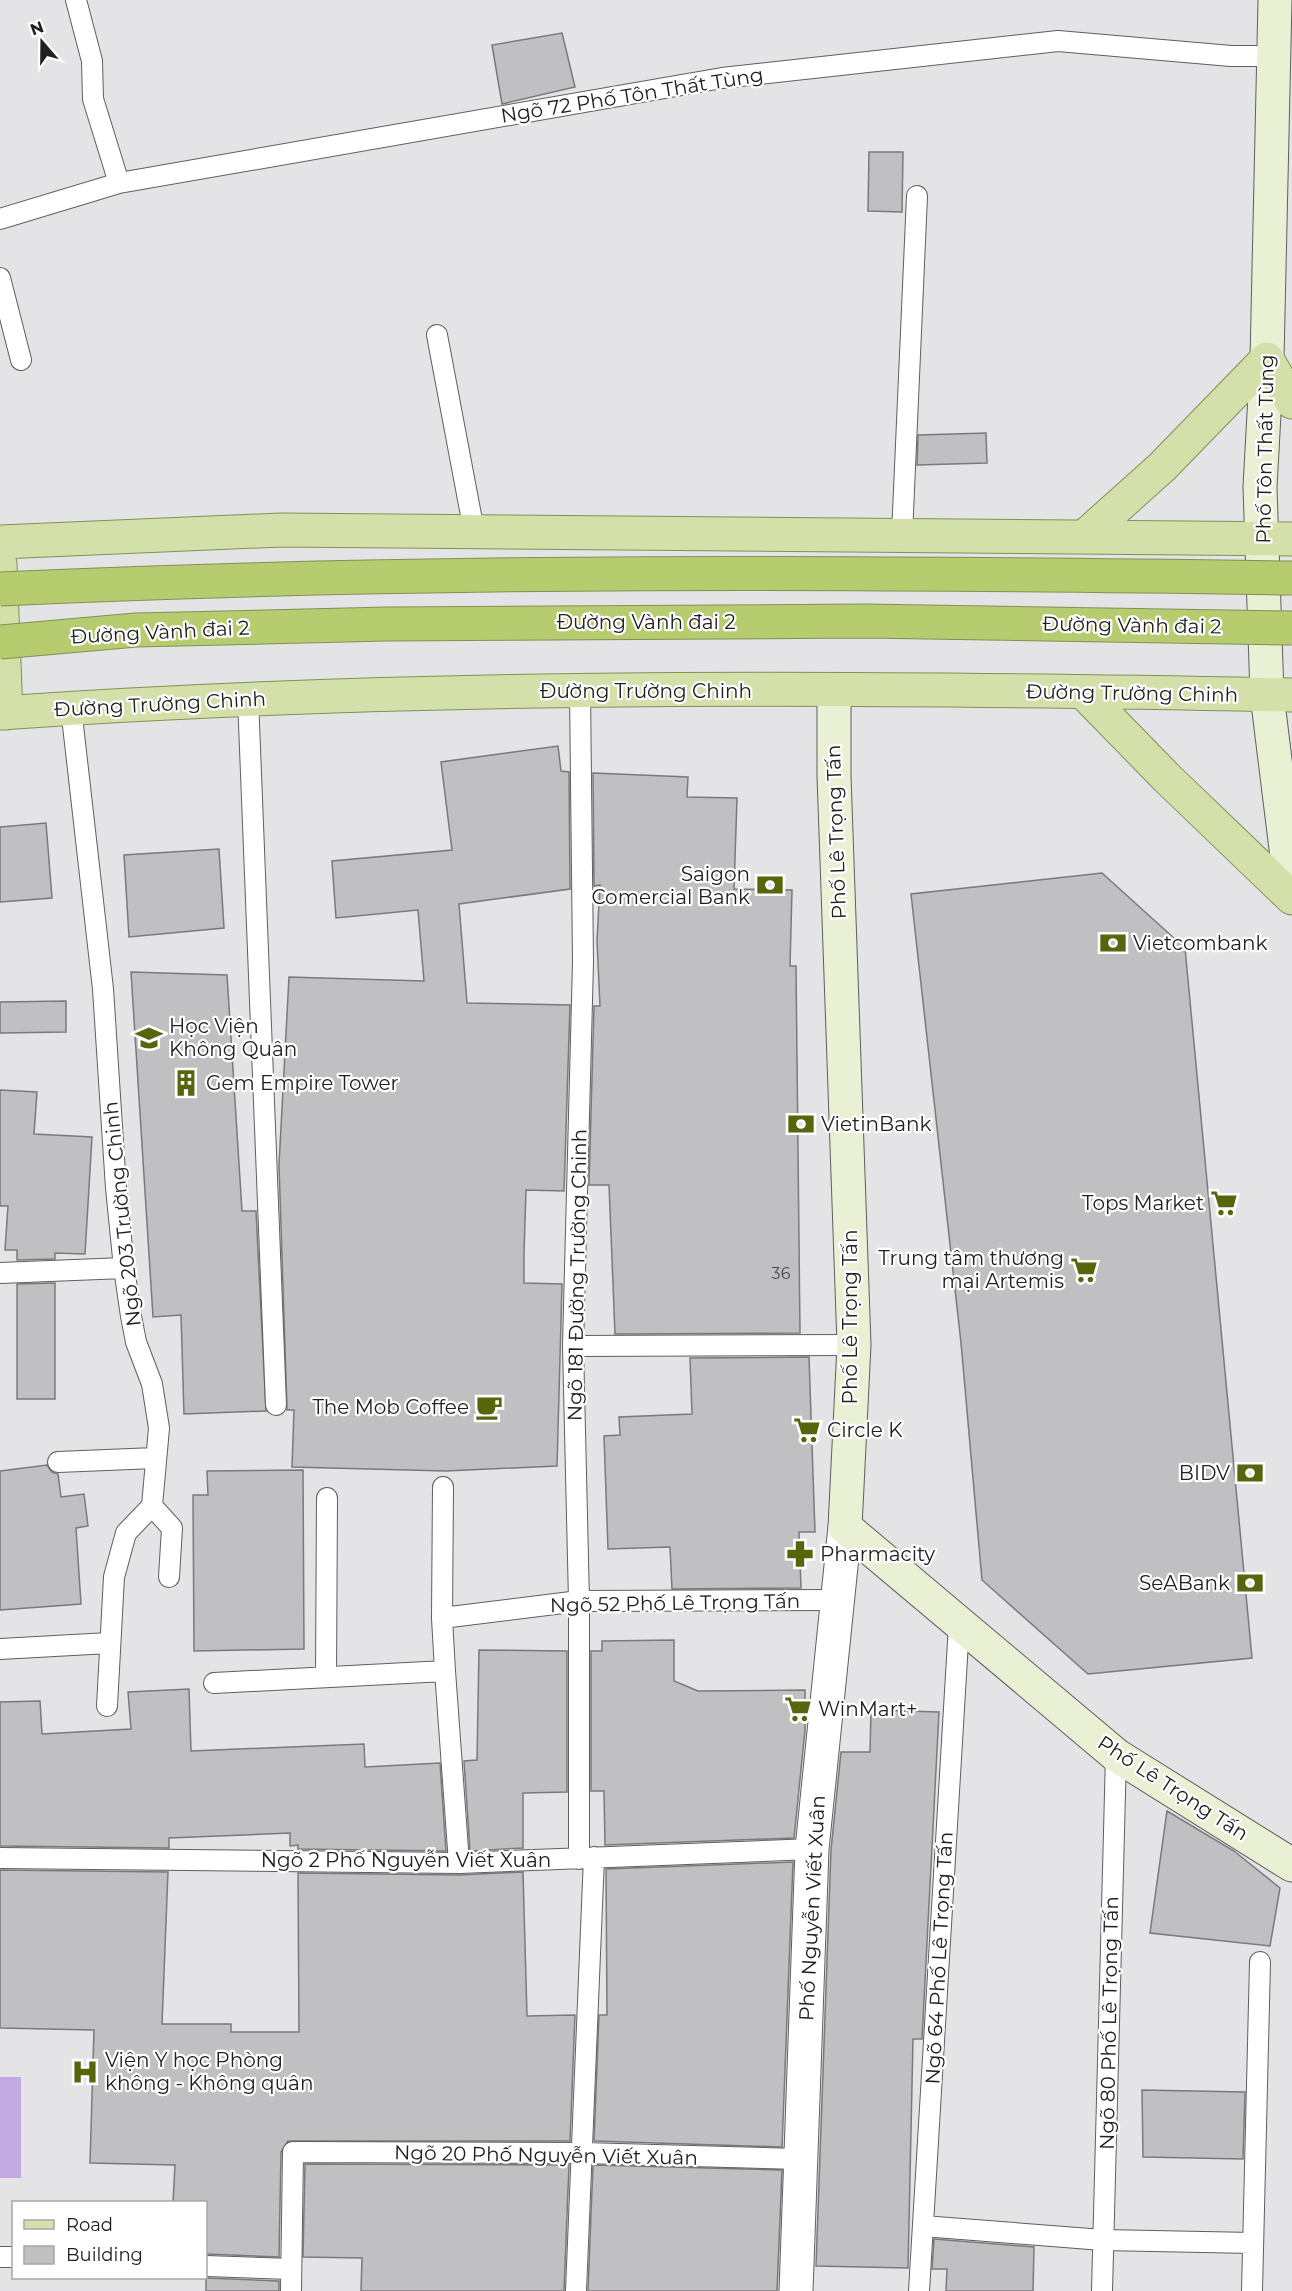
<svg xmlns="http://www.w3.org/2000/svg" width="1292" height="2291" viewBox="0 0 1292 2291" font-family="Montserrat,sans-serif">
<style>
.green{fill:#c3abe2}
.building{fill:#c0bfc2;stroke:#7b797c;stroke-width:1.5}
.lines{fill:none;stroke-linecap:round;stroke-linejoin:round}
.lane-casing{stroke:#5f5e60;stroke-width:22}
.street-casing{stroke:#5f5e60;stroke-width:35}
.secondary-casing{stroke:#5f5e60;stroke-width:35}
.primary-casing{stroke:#829054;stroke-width:35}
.lane{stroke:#fff;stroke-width:20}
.street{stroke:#fff;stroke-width:33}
.secondary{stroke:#e9f0d4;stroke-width:33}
.primary{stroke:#d4e0a9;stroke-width:33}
.highway-bridge-casing{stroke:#829054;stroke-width:35;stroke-linecap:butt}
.highway-bridge{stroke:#b7cc6f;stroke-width:33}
.labels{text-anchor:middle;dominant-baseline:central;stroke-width:4.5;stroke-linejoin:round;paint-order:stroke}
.number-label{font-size:16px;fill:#484849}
.street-label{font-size:20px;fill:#202021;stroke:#fff}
.poi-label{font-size:20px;fill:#202021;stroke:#fff;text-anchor:start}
</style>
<rect width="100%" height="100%" fill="#e4e3e6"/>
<path class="green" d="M0,2077H21V2178H0Z"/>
<path class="building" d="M562,33L575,87L502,104L492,45Z
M869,152H903L902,212L868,211Z
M986,433L987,463L917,465L918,435Z
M558,746L561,771L569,772L570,889L459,904L467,1003L570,1005L564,1191L526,1190L524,1253V1283L562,1284L557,1466L446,1471L292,1467L294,1410H287L279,1165L289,977L424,981L418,910L336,918L332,861L452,850L441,762Z
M593,773L688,777L687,797L737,798L734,889L792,890L790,966H796L800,1333L615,1334L609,1185H589L594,1006H600L597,941L600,885L594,886Z
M46,823L52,898L0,902V827Z
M219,849L224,928L129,937L124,855Z
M1102,873L1185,948L1252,1658L1088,1674L982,1580L961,1343L911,894Z
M131,972L227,975L242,1211H256L266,1411L184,1414L181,1315L153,1317Z
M66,1001V1032L0,1033V1002Z
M0,1090L37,1092L34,1134L92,1137L85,1254L55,1253V1259L17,1260V1250H5L8,1206H0Z
M55,1283V1399H17V1284Z
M809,1357L815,1532H799L801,1588L672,1589L670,1547L608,1549L604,1436L620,1435L619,1417L692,1414L690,1358Z
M47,1465L52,1472L58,1474L61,1497L84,1494L88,1526L76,1528L81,1604L0,1610V1471Z
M303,1470L304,1649L194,1651L193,1495H208L207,1471Z
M674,1640V1681L698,1691L805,1690V1730L794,1838L605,1845L604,1791H591V1651H602V1641Z
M479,1650L567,1651V1792L523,1793V1848L470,1851L464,1761L477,1760Z
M189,1689L191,1751L364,1744L365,1767L440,1763L446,1851L298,1849V1845L290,1846V1833L169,1838V1848L0,1846V1702L40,1701L42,1734L131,1729L128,1692Z
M871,1710L939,1712L922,2039H913L908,2268L816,2266L831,1850L841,1752H870Z
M1167,1811L1234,1851L1280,1888L1270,1946L1150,1933Z
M793,1862L782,2147L594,2141L599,2015H607L606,1869Z
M0,1870L168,1872L162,2024H231V2032H299L298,1873L459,1875L523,1872L527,2016L575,2015L570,2141H288L281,2152L279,2257L206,2254V2202H173L175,2165L90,2163L94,2030L0,2028Z
M1142,2090L1245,2092L1243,2159L1143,2157Z
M305,2164L569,2165L564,2291H361L362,2258L303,2257Z
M593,2165L782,2170L777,2291H588Z
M934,2239L1034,2247L1033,2291H946L947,2269H932Z
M206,2278L279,2281V2291H206Z"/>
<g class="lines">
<defs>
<path id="lane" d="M76,0L92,61L93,99L119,183
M0,219L119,183L722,78L1058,41L1231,56H1273
M0,278L21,360
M437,335L474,531
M902,535L917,196
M248,698L276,1405
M71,708L103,989L116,1188L124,1268L131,1316L136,1342L152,1384L159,1428L152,1506L126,1533L114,1577L107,1706
M0,1273L124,1268
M573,1346L854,1345
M58,1462L155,1458
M152,1506L172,1528L169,1577
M442,1618L443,1487
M0,1649L109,1643
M445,1671L459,1863
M326,1677L327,1498
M214,1683L445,1671L442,1618L579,1601L836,1600
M0,1858L459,1863L812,1849
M579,1859V1601L573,1346L583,962L580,690
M923,2226L1103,2240L1253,2243
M0,2257H14
M206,2266L291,2269
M291,2291L293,2152L583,2153L800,2159
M576,2291L594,1857
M919,2291L959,1625
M1102,2291L1116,1755
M1252,2291L1260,1962"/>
<path id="street" d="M796,2291L812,1849L845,1527"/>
<path id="secondary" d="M1275,0L1267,359L1260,487L1267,695L1292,897
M834,690V776L854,1345L845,1527L1116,1755L1292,1865"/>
<path id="primary" d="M1085,536L1162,467L1267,359L1292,402
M0,542L281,530L1292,539
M0,564L6,713
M1085,694L1167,778L1292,898
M0,713C430,683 862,687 1292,695"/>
</defs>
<use href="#lane" class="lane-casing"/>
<use href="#street" class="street-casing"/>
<use href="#secondary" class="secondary-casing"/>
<use href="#primary" class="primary-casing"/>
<use href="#lane" class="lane"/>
<use href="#street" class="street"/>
<use href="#secondary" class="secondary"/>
<use href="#primary" class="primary"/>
<defs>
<path id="highway-bridge" d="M0,589C430,569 861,572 1292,578
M0,642L136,630L387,624L866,621L1292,628"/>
</defs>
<use href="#highway-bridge" class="highway-bridge-casing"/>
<use href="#highway-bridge" class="highway-bridge"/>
</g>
<defs>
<symbol id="bank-bare" viewBox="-9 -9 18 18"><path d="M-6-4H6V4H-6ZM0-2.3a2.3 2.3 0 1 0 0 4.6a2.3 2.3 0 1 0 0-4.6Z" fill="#57660d" stroke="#fff" stroke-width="2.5" paint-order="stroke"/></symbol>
<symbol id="school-bare" viewBox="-9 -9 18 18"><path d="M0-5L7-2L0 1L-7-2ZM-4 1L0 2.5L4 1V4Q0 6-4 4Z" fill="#57660d" stroke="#fff" stroke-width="2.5" paint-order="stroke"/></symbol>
<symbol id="building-bare" viewBox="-9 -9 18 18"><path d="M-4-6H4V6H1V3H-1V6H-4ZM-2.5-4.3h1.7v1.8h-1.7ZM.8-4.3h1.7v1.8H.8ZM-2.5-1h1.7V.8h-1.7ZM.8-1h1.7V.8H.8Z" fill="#57660d" stroke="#fff" stroke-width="2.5" paint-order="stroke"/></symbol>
<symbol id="supermarket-bare" viewBox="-9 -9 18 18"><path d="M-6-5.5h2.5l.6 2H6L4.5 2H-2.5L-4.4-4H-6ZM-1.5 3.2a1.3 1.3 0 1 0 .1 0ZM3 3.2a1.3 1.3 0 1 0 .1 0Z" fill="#57660d" stroke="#fff" stroke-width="2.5" paint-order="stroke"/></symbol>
<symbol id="cafe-bare" viewBox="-9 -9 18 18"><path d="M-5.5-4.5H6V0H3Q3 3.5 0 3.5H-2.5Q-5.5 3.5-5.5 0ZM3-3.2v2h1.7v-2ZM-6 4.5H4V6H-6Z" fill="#57660d" stroke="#fff" stroke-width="2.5" paint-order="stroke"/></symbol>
<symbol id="pharmacy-bare" viewBox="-9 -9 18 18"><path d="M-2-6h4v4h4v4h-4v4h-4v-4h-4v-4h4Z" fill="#57660d" stroke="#fff" stroke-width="2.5" paint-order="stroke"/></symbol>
<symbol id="hospital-bare" viewBox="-9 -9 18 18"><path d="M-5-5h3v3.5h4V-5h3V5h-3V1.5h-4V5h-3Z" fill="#57660d" stroke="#fff" stroke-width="2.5" paint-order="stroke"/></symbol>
</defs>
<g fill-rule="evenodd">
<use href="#bank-bare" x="751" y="866" width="38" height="38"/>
<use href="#bank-bare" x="1094" y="924" width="38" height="38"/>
<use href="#school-bare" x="130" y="1019" width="38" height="38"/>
<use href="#building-bare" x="167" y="1064" width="38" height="38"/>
<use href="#bank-bare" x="782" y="1105" width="38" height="38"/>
<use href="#supermarket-bare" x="1205" y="1184" width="38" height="38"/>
<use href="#supermarket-bare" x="1065" y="1251" width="38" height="38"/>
<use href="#cafe-bare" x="470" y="1388" width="38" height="38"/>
<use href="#supermarket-bare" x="788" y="1411" width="38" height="38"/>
<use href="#bank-bare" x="1231" y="1454" width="38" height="38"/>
<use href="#pharmacy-bare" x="781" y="1535" width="38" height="38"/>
<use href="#bank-bare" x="1231" y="1564" width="38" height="38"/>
<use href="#supermarket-bare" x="779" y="1690" width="38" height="38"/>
<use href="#hospital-bare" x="66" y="2053" width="38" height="38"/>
</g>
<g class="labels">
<g class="number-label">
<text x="781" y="1273">36</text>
</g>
<g class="street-label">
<text transform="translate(632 95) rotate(-9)">Ngõ 72 Phố Tôn Thất Tùng</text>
<text transform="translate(1265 449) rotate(-89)">Phố Tôn Thất Tùng</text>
<text x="646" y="622">Đường Vành đai 2</text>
<text transform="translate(1132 625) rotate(1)">Đường Vành đai 2</text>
<text transform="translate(160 632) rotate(-3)">Đường Vành đai 2</text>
<text x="646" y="691">Đường Trường Chinh</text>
<text transform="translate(1132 693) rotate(1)">Đường Trường Chinh</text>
<text transform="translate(160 704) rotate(-3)">Đường Trường Chinh</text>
<text transform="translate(836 832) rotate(-92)">Phố Lê Trọng Tấn</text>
<text transform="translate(122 1214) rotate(-96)">Ngõ 203 Trường Chinh</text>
<text transform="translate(577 1275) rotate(-89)">Ngõ 181 Đường Trường Chinh</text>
<text transform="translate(850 1317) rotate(-90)">Phố Lê Trọng Tấn</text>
<text transform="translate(675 1603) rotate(-1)">Ngõ 52 Phố Lê Trọng Tấn</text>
<text transform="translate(1173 1788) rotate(33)">Phố Lê Trọng Tấn</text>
<text x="406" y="1860">Ngõ 2 Phố Nguyễn Viết Xuân</text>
<text transform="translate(812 1908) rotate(-87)">Phố Nguyễn Viết Xuân</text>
<text transform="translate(939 1958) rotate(-87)">Ngõ 64 Phố Lê Trọng Tấn</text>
<text transform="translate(1109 2023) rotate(-89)">Ngõ 80 Phố Lê Trọng Tấn</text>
<text transform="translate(546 2155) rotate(1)">Ngõ 20 Phố Nguyễn Viết Xuân</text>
</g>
<g class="poi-label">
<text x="750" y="874" text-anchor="end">Saigon<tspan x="750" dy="23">Comercial Bank</tspan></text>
<text x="1133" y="943">Vietcombank</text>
<text x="169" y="1026">Học Viện<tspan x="169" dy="23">Không Quân</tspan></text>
<text x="206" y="1083">Gem Empire Tower</text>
<text x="821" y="1124">VietinBank</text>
<text x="1204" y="1203" text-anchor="end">Tops Market</text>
<text x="1064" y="1258" text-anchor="end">Trung tâm thương<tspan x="1064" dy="23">mại Artemis</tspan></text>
<text x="469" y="1407" text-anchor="end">The Mob Coffee</text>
<text x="827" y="1430">Circle K</text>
<text x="1230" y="1473" text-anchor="end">BIDV</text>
<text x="820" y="1554">Pharmacity</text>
<text x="1230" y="1583" text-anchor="end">SeABank</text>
<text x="818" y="1709">WinMart+</text>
<text x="105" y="2060">Viện Y học Phòng<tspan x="105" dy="23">không - Không quân</tspan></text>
</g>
</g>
<rect x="12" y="2201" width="195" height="78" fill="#ffffff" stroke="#a6a6a6" stroke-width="1.5"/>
<rect x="24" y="2220" width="30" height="9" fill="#d4e0a9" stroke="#a6a6a6" stroke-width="1.5"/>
<text x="66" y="2231" font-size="18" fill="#202021">Road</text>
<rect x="24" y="2246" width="30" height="18" fill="#c0bfc2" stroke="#a6a6a6" stroke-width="1.5"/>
<text x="66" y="2261" font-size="18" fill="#202021">Building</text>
<g transform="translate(42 42) rotate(340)" stroke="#ffffff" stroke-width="4.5" paint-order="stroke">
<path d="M0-4.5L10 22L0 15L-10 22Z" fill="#202021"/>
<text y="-9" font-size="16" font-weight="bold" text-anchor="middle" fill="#202021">N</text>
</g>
</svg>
